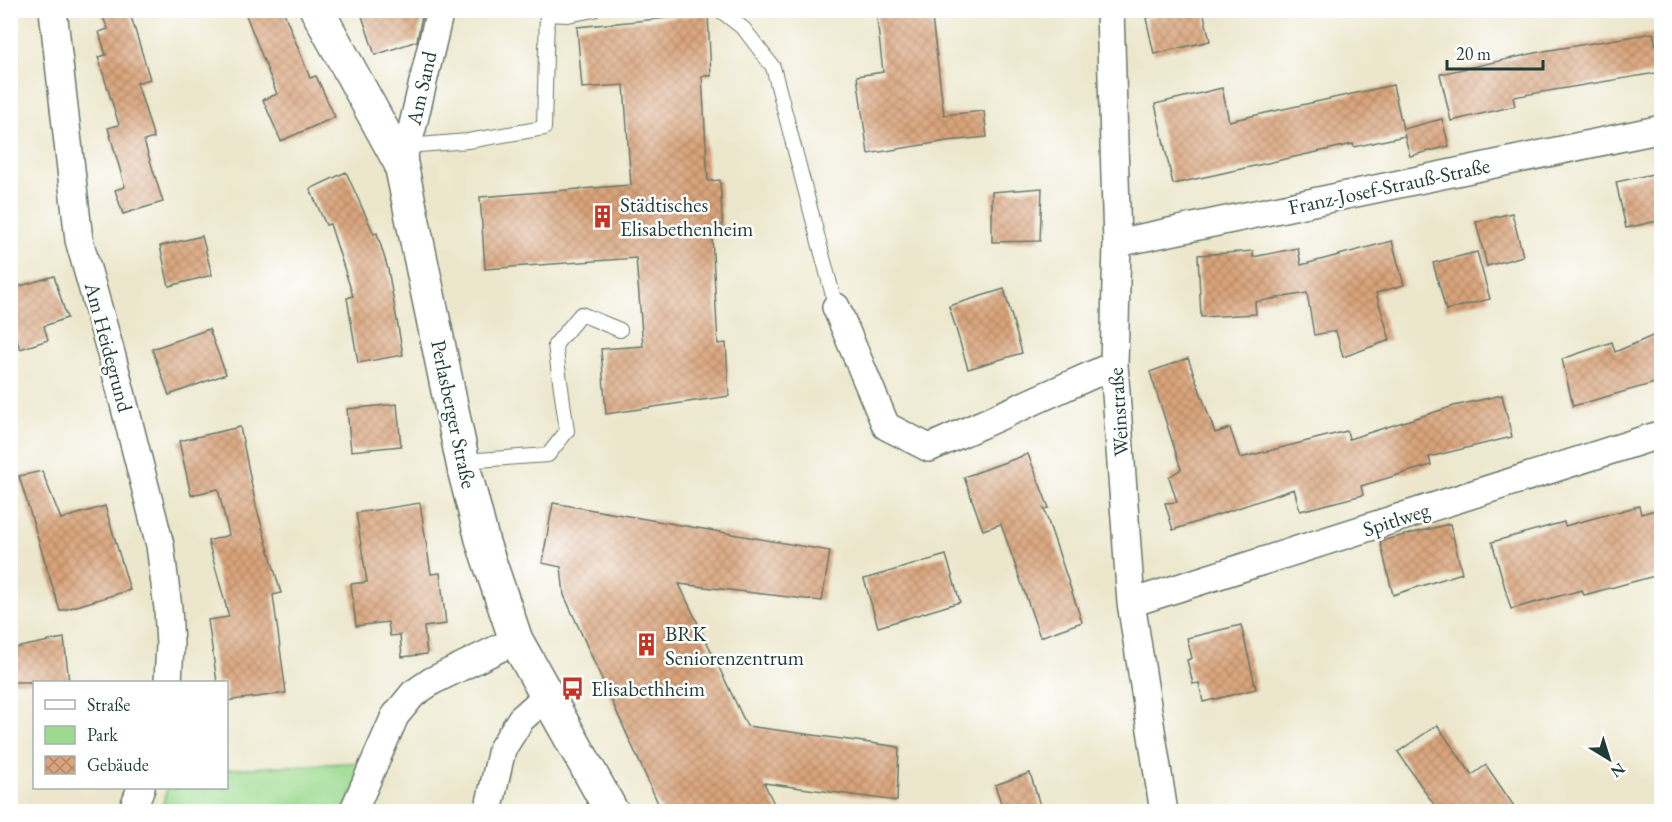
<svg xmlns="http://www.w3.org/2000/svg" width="1672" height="822" viewBox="0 0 1672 822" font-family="'EB Garamond',serif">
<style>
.green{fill:#9cda8f;stroke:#5e8c62;stroke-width:1.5}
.building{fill:url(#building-cross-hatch)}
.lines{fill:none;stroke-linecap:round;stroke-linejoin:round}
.service-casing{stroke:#677869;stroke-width:16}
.minor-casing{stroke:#677869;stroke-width:30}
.tertiary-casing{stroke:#677869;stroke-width:36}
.service{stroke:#fff;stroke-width:14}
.minor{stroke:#fff;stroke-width:27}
.tertiary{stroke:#fff;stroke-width:33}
.labels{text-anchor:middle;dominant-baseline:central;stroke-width:5;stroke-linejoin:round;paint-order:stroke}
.street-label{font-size:21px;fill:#1f3d34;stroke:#fff}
.poi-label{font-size:21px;fill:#1f3d34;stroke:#fff;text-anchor:start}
</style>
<defs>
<pattern id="building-cross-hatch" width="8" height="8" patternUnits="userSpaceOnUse" patternTransform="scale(1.5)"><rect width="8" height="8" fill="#daa47c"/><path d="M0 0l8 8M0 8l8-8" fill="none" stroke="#b08766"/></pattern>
</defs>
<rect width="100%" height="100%" fill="#fff"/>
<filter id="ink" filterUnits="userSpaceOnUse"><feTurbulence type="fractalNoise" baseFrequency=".0167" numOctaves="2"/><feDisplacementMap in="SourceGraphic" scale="12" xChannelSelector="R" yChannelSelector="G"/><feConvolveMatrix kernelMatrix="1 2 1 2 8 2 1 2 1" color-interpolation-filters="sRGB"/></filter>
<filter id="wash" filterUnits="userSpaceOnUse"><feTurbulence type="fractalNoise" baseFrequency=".008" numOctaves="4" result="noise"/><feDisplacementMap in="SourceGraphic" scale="24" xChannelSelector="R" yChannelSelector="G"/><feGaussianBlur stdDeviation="1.35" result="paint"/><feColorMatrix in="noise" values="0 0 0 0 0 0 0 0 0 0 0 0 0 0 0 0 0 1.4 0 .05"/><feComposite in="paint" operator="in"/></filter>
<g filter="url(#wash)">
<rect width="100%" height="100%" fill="#ece7cc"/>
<path class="green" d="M365,762L344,811L161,812L167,788H226L227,769Z"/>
<g id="blocks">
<path class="building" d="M100,10H129L150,79L137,83L154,138L144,141L163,202L123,214L115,190L125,187L108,128L119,125L98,57L106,55L99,32L108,29Z
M244,10H283L310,78L316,76L335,117L281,141L263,100L277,94Z
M360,10H420L422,16L417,41L375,55Z
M876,10H931L944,115L984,111L987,137L947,141L868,154L857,76L883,72Z
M1178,10H1203L1210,41L1154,54L1146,18Z
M708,14L711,76H702L708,181L720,180L723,235L712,236L718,344L726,343L729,396L606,414L601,349L643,346L636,258L485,269L480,197L631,185L624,85L582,88L577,27Z
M1653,33L1662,72L1513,97L1515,106L1451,121L1440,74L1544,51Z
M1393,85L1403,129L1442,119L1449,146L1410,156L1404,134L1405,136L1354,147L1353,144L1173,184L1155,104L1222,88L1229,121Z
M346,172L374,234L377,233L388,269L403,355L358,363L347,298L353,296L330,224L326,225L310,189Z
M1662,172V220L1626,228L1616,182Z
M1042,188L1040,241L992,242V192Z
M1512,213L1523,256L1487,266L1476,222Z
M202,236L212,275L169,286L160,246Z
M1392,241L1404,285L1376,293L1390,340L1343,357L1336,331L1314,335L1307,293L1255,302L1256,314L1201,317L1198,255L1253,251V257L1298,248L1301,265Z
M1477,252L1490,299L1446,310L1433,263Z
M54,276L67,318L44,326L48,340L20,349L10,318V289Z
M1004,289L1022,353L968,369L949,306Z
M209,329L226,374L169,395L152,349Z
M1662,332V381L1573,406L1562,359L1612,342L1615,352Z
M1188,358L1215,433L1230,428L1240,458L1347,431L1349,439L1454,406L1502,395L1512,437L1429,457L1431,465L1361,486L1363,495L1300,511L1294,489L1173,530L1165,503L1177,502L1169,477L1181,469L1150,372Z
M397,404L401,446L351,451L347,409Z
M240,427L256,506L281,593L273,595L286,693L226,701V682H217L208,620L229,617L208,541L229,535L218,489L191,495L179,441Z
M1028,454L1049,508L1044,509L1082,622L1040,637L1001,524L983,530L964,477Z
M42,471L61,519L105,506L130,590L60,611L19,476Z
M420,503L431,574L440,573L446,624L424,627L427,654L402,657L400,635L390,636L388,622L356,626L351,584L367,582L356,513Z
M553,503L830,551L822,601L679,584L747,726L899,747L897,801L764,783L778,812H662L564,595L561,567L542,563Z
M1639,506L1641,514L1662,508V574L1584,595L1582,590L1511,609L1492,542L1564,522L1565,526Z
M1450,524L1462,573L1393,595L1380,541Z
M946,555L960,602L878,627L864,579Z
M1241,625L1256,689L1203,702L1199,683L1193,684L1187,660L1192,658L1187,638Z
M64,638L69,682H10V649Z
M1437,725L1472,775L1486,765L1518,812H1439L1398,752Z
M1030,773L1042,812H1004L995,785Z"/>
</g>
</g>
<g filter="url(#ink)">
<use href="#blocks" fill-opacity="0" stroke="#677869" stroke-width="1.5"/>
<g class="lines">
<defs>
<path id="service" d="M720,10L744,29L773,67L836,307
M407,146L468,141L544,128L547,14L568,15L594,10
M463,461L548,455L567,431L555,345L581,314L620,330"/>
<path id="minor" d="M53,10L79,240L112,357L160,545L168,608L170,645L168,682
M1110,10L1117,243L1114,365L1131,603L1164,812
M401,164L412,129L440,10
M1117,243L1662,129
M836,307L886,426L929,448L1114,365
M1131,603L1662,434
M132,812L141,788
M353,812L395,716L413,694L432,681L516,640
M488,812L502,749L521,719L547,696"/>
<path id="tertiary" d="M317,10L401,164L465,473L483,543L516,640L612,812"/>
</defs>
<use href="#service" class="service-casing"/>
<use href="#minor" class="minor-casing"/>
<use href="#tertiary" class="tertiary-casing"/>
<use href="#service" class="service"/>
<use href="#minor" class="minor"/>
<use href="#tertiary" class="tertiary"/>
</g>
</g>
<defs>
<symbol id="building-bare" viewBox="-9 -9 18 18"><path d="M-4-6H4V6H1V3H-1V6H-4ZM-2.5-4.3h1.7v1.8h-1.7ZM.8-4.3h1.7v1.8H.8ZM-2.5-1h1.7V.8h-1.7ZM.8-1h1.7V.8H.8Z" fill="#c8321e" stroke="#fff" stroke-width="2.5" paint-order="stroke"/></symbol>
<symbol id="bus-bare" viewBox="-9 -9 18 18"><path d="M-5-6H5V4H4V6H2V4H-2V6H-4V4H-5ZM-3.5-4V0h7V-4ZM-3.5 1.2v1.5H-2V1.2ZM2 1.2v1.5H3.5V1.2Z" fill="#c8321e" stroke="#fff" stroke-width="2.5" paint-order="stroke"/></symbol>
</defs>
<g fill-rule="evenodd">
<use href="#building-bare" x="586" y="200" width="33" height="33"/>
<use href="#building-bare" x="630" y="628" width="33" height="33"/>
<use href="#bus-bare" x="556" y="672" width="33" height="33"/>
</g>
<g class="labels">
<g class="street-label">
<text transform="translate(421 88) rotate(-77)">Am Sand</text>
<text transform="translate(1389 186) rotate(-12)">Franz-Josef-Strauß-Straße</text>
<text transform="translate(109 347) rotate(75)">Am Heidegrund</text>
<text transform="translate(1118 412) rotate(-94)">Weinstraße</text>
<text transform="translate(454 414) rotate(78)">Perlasberger Straße</text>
<text transform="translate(1396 519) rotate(-18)">Spitlweg</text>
</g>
<g class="poi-label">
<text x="620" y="204">Städtisches<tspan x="620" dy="24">Elisabethenheim</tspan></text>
<text x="665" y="633">BRK<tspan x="665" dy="24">Seniorenzentrum</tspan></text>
<text x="591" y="688">Elisabethheim</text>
</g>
</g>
<rect width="1672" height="822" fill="none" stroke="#fff" stroke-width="36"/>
<rect x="33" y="681" width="195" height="108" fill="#ffffff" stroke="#a5b1ae" stroke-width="1.5"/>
<rect x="45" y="700" width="30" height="9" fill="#ffffff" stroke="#a5b1ae" stroke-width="1.5"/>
<text x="87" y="711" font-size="18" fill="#1f3d34">Straße</text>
<rect x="45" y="726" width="30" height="18" fill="#9cda8f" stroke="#a5b1ae" stroke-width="1.5"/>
<text x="87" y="741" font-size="18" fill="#1f3d34">Park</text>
<rect x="45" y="756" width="30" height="18" fill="url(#building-cross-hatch)" stroke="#a5b1ae" stroke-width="1.5"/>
<text x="87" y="771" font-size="18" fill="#1f3d34">Gebäude</text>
<g transform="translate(1609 759) rotate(142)" stroke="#ffffff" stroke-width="4.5" paint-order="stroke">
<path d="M0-4.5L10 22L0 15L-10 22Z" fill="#1f3d34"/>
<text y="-9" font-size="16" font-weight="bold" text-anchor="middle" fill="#1f3d34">N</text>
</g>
<path d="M1447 60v9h96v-9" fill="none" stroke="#1f3d34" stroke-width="3"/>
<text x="1456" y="60" font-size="18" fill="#1f3d34" stroke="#ffffff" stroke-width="4.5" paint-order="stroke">20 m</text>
</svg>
